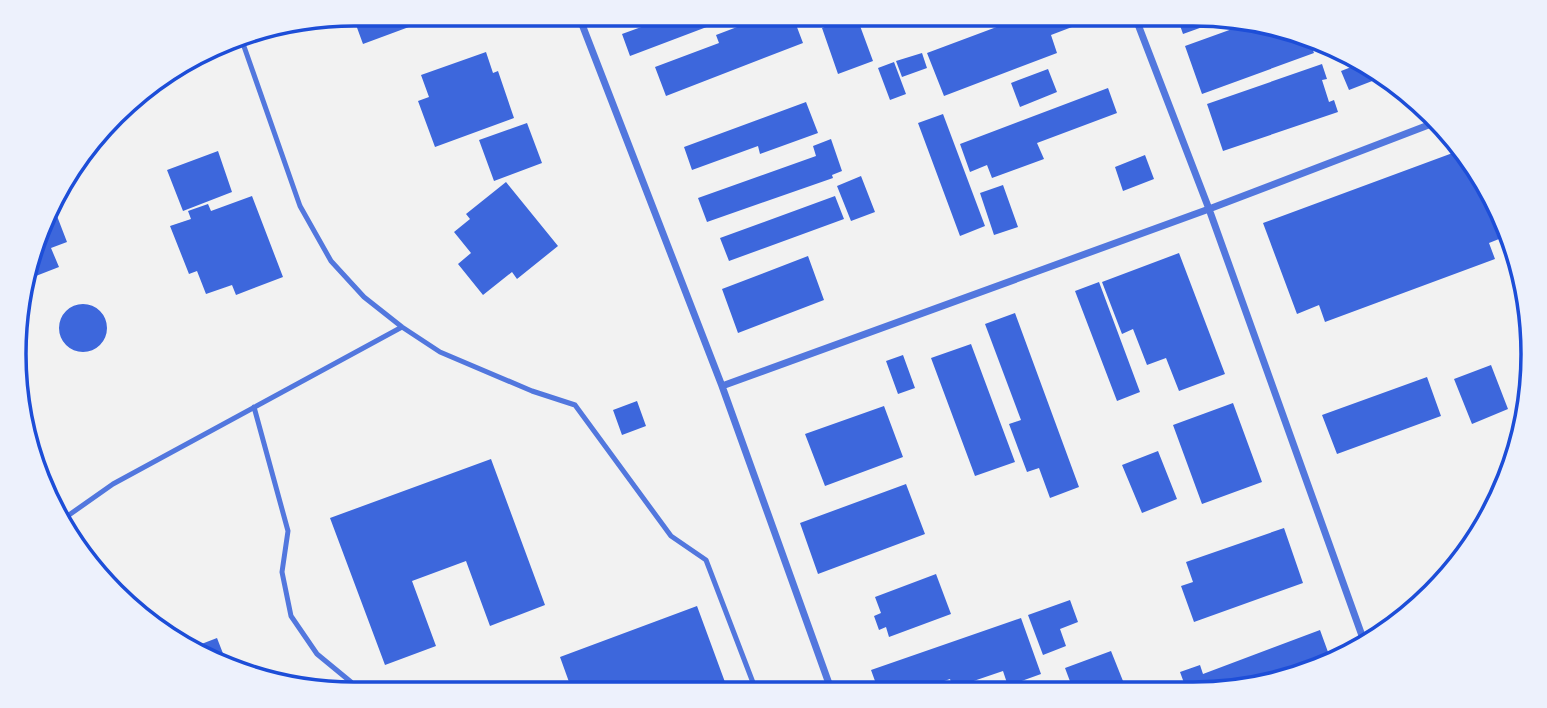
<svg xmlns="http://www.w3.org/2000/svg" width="1547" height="708" viewBox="0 0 1547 708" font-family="'Source Sans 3',sans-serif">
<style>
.building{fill:#3d67dc}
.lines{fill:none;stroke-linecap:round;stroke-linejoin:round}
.service{stroke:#5277de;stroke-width:5}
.minor{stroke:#5277de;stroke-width:7}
.rim{fill:none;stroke:#1d4ed8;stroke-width:3.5}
</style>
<rect width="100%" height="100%" fill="#f2f2f2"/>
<path class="building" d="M352,14H444L363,44Z
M677,14H741L630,56L622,34Z
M771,14H792L803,43L666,96L655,67L719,43L716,35Z
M925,14H957L929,25Z
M1031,14H1082L1084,19L1071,23L1072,27L1051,35L1057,53L944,96L927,53Z
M1176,14H1193L1222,20L1183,34Z
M856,15L873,61L838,74L822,28Z
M1246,24L1308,37L1314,53L1202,94L1185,46Z
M486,52L493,73L498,71L514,118L435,147L418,101L429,97L421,75Z
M922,53L927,68L902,77L896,61Z
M894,62L906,94L890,100L878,68Z
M1322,64L1327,79L1322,80L1329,102L1334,100L1338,112L1223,151L1207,104Z
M1359,64L1380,78L1349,90L1341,71Z
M1048,69L1057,92L1020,107L1011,83Z
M1108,88L1117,113L1037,143L1044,159L992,178L987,165L970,172L960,144Z
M806,102L818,133L760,154L758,146L692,170L684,147Z
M943,114L985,226L960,236L918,123Z
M527,123L542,163L494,181L479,140Z
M831,139L842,171L832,175L833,178L707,222L698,198L816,156L813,146Z
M218,151L232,192L183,211L167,170Z
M1458,151L1507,224L1509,235L1489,243L1495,259L1325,322L1319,305L1297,314L1263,223Z
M1145,155L1154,179L1123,191L1115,167Z
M861,176L875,212L851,221L837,186Z
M506,182L558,246L517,279L512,272L483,295L458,264L471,253L454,232L470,219L466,214Z
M1003,185L1018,227L994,235L980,193Z
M252,196L283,277L236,295L232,285L206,294L197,271L189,274L170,226L191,219L188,211L208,204L211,211Z
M835,196L844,219L729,261L720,238Z
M52,203L67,242L51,248L59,267L23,281Z
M1179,253L1225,374L1179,391L1166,358L1147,365L1133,329L1122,334L1102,282Z
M808,256L824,300L738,333L722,289Z
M1099,282L1140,392L1117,401L1075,291Z
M59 328a24 24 0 1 1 48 0a24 24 0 1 1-48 0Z
M1015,313L1079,487L1050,498L1039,468L1027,472L1009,424L1021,420L985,324Z
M971,344L1015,462L975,476L931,358Z
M903,355L915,388L898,394L886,361Z
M1491,365L1508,409L1472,424L1454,379Z
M1427,377L1441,416L1337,454L1322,415Z
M637,401L646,426L622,435L613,410Z
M1233,403L1262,482L1202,504L1173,425Z
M884,406L903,457L825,486L805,434Z
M1158,451L1177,499L1142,513L1122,465Z
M491,459L545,605L490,626L466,561L412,581L436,646L385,665L330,518Z
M906,484L925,534L818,574L800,523Z
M1284,528L1303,583L1194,622L1181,586L1193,582L1186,562Z
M936,574L951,614L889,637L886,627L879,630L874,616L881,613L875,597Z
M1070,600L1078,622L1060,629L1066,646L1043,655L1028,615Z
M697,606L729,693H573L560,657Z
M1021,618L1041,674L1008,686L1003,671L953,688L950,679L912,692H879L871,670Z
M1320,630L1332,663L1323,668L1238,691H1187L1180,672L1200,665L1203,674Z
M217,638L229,669L191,648Z
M1111,651L1127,691L1074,692L1065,668Z"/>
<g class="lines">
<path class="service" d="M240,35L300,206L331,261L364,297L402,327L440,352L532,391L575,405L671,536L706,560L757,693
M254,407L288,531L282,572L291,616L317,654L351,682L356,694
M59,522L113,484L402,327"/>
<path class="minor" d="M578,14L722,386L832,692
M1134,14L1209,209L1365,644
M722,386L1209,209L1439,121"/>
</g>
<path d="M0 0H1547V708H0ZM354 26H1193A328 328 0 0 1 1521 354V354A328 328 0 0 1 1193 682H354A328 328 0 0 1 26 354V354A328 328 0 0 1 354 26Z" fill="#edf1fc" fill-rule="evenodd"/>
<path class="rim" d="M354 26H1193A328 328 0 0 1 1521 354V354A328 328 0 0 1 1193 682H354A328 328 0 0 1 26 354V354A328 328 0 0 1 354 26Z"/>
</svg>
